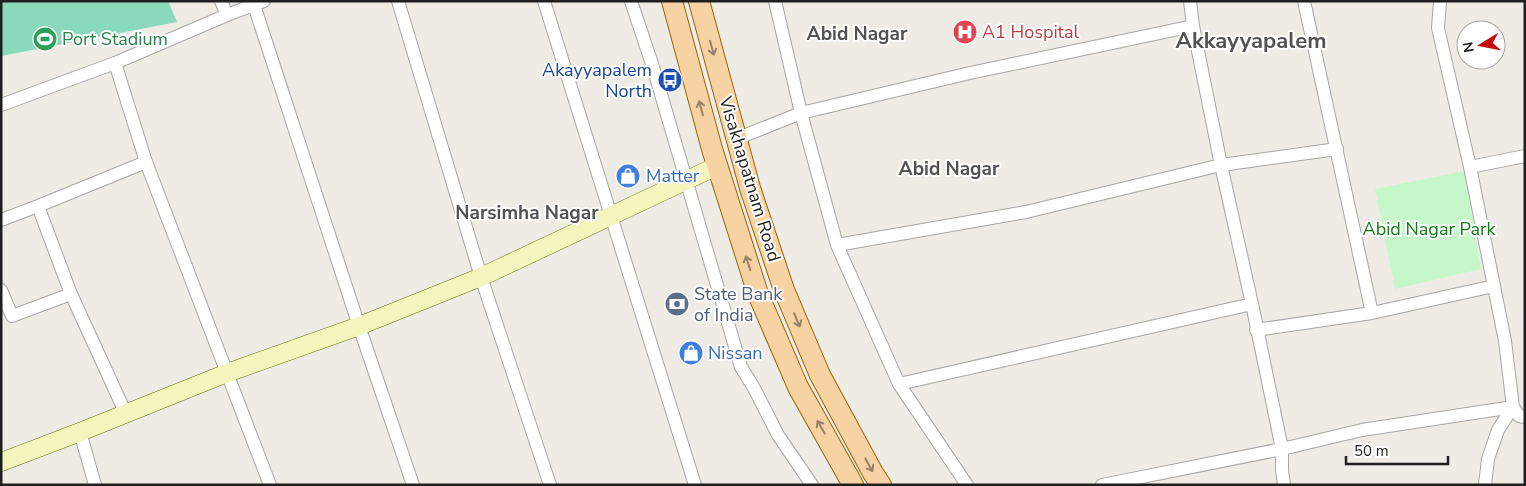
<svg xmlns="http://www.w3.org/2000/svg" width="1526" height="486" viewBox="0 0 1526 486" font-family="'Nunito Sans',sans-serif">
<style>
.park{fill:#c6f7ca}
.pitch{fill:#88dabb}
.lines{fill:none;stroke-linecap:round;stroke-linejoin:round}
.street-casing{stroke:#a6a6a6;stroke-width:14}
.secondary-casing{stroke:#67720a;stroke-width:19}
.primary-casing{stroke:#936508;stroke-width:22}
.street{stroke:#fff;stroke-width:12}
.secondary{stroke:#f4f6bd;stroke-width:18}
.primary{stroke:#f7d3a3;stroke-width:20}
.oneway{stroke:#968268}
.labels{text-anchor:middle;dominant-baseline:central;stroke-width:4;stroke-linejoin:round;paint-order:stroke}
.health-label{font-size:18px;fill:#be3a42;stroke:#fff;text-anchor:start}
.leisure-label{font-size:18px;fill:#27864d;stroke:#fff;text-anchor:start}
.transit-label{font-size:18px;fill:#164399;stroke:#fff;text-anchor:end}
.shop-label{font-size:18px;fill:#366cbe;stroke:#fff;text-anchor:start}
.street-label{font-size:18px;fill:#1f1f1f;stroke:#fff}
.park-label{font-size:18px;fill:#11791a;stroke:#fff}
.service-label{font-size:18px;fill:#4e5e75;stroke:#fff;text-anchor:start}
.neighbourhood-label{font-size:19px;font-weight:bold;fill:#525252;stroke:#fff}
.district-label{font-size:22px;font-weight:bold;fill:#525252;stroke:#fff}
</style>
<rect width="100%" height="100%" fill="#efece6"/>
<path class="park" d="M1464,171L1481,269L1395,289L1375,189Z"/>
<path class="pitch" d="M1,1H168L177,22L1,56Z"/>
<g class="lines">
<defs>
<path id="street" d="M221,1L227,15
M398,1L481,277L550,485
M544,1L695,485
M631,1L653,67L741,367L754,388L778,435L812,485
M775,1L801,113L837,245L1026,212L1221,165L1193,26
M1440,1L1438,28L1470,167
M254,5L359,326L413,485
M115,63L146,162L270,485
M1,105L115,63L227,15L264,1
M736,139L801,113L970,73L1193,26L1190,1
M1,220L38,206
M837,245L899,384L1252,304L1221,165L1337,149
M1,290L12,316L71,294
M1372,313L1494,286
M1256,330L1372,313L1304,1
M899,384L967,485
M126,414L71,294L38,206L146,162
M80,432L95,485
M1102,485L1282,449L1252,304
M1284,485L1282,470V449L1362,430L1513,407L1505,341L1470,167L1525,156
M1485,485L1488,459L1498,430L1513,407L1519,416L1525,417"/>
<path id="secondary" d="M1,462L80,432L227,373L359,326L481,277L717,166"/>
<path id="primary" d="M672,1L712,149L758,294L798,387L853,485
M699,1L750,188L784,290L820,375L873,473L881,485"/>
</defs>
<use href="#street" class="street-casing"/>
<use href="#secondary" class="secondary-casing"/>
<use href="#primary" class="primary-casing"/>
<use href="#street" class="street"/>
<use href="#secondary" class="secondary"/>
<use href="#primary" class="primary"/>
</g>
<defs><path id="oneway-shaft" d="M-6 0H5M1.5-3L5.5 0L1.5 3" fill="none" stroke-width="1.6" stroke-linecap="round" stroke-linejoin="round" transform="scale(1.25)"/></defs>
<g class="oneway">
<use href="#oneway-shaft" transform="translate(712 48) rotate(74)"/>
<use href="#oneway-shaft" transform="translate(701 108) rotate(-105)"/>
<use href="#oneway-shaft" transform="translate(748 263) rotate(-108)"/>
<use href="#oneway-shaft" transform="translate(797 320) rotate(67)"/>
<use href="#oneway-shaft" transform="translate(821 427) rotate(-120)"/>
<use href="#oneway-shaft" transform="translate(869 465) rotate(61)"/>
</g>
<defs>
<symbol id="hospital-disc" viewBox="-11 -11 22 22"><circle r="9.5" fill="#e0444e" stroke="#fff"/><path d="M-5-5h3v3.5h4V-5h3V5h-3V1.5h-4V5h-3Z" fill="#fff"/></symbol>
<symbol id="stadium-disc" viewBox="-11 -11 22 22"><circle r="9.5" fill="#2e9e5b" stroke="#fff"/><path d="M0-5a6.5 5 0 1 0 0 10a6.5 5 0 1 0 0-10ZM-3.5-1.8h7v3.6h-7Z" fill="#fff"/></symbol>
<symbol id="bus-disc" viewBox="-11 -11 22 22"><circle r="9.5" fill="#1a4fb4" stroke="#fff"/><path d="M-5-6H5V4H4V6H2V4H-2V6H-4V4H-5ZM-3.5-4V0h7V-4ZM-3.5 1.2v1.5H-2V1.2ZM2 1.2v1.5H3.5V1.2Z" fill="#fff"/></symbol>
<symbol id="shop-disc" viewBox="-11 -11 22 22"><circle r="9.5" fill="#3f7fe0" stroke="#fff"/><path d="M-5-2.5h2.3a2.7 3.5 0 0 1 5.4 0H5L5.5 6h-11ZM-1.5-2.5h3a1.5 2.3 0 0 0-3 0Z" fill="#fff"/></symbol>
<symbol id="bank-disc" viewBox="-11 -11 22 22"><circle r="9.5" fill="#5c6f8a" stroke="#fff"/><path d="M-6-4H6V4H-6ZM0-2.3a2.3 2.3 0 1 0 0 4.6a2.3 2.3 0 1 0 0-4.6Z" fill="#fff"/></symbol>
</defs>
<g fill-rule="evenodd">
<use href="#hospital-disc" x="951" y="18" width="28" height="28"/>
<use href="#stadium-disc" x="31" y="25" width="28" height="28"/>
<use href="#bus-disc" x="656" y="66" width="28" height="28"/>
<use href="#shop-disc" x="614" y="162" width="28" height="28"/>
<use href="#bank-disc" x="663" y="290" width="28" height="28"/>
<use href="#shop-disc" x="677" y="339" width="28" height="28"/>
</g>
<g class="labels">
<g class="health-label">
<text x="982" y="32">A1 Hospital</text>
</g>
<g class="leisure-label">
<text x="62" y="39">Port Stadium</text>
</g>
<g class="transit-label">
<text x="652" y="70">Akayyapalem<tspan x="652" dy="21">North</tspan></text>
</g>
<g class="shop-label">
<text x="646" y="176">Matter</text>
<text x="708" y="353">Nissan</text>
</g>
<g class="street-label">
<text transform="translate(750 179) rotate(73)">Visakhapatnam Road</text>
</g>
<g class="park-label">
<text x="1429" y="229">Abid Nagar Park</text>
</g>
<g class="service-label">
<text x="694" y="294">State Bank<tspan x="694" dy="21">of India</tspan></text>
</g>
<g class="neighbourhood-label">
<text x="857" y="34">Abid Nagar</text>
<text x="949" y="169">Abid Nagar</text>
<text x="527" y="213">Narsimha Nagar</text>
</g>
<g class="district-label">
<text x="1251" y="41">Akkayyapalem</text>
</g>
</g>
<rect width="1526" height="486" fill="none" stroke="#1f1f1f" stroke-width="5"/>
<g transform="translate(1481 45) rotate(260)"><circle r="24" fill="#ffffff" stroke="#a5a5a5"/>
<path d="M0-4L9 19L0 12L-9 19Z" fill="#c40a0a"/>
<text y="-8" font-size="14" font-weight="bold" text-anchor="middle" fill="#1f1f1f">N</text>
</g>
<path d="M1346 456v8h102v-8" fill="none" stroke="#1f1f1f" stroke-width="2.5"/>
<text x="1354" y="456" font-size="15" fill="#1f1f1f" stroke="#ffffff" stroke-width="4" paint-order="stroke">50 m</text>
</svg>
